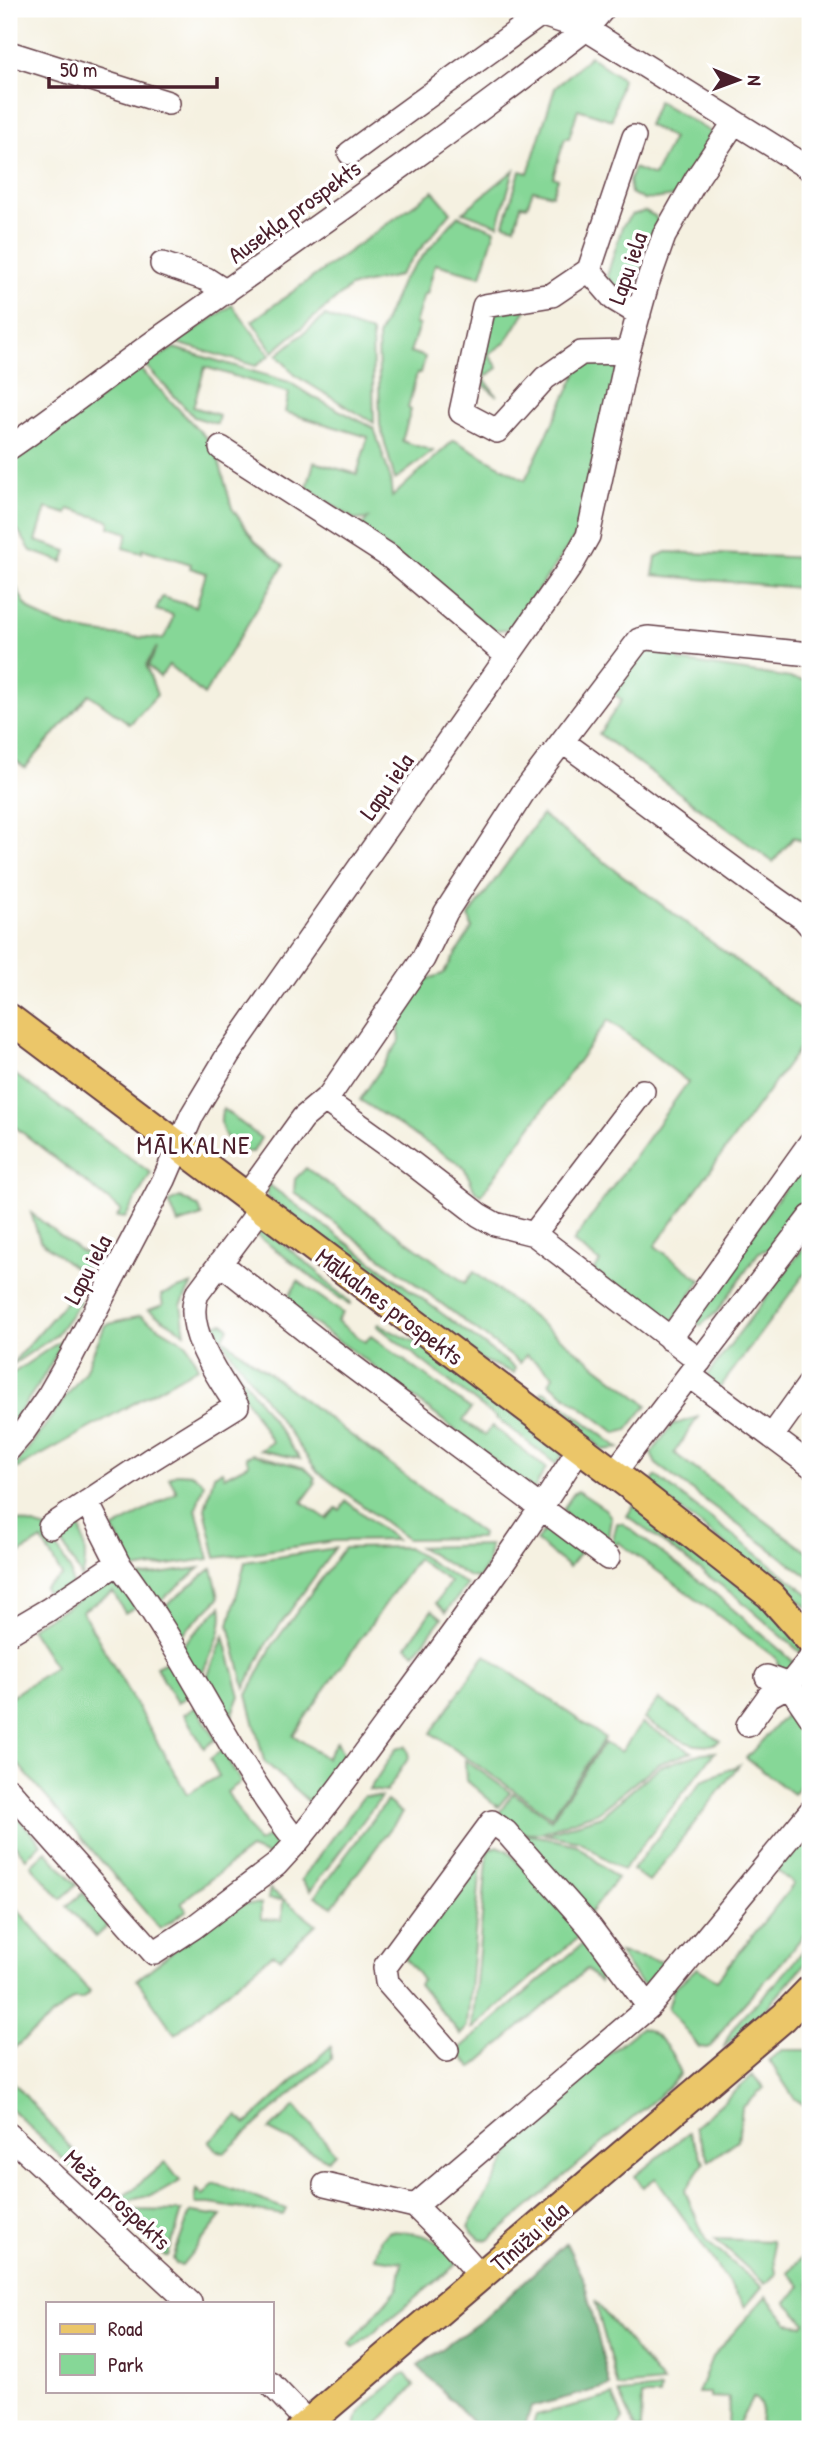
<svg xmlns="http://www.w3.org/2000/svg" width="819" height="2438" viewBox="0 0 819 2438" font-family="'Patrick Hand',sans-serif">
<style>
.green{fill:#86d797;stroke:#687b61;stroke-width:2}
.forest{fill:#6cb880;stroke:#5b6c56;stroke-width:2}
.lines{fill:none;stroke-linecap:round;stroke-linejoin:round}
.minor-casing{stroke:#643e46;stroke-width:26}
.major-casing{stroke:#643e46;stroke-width:32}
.minor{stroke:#fff;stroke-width:23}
.major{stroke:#ebc669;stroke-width:28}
.labels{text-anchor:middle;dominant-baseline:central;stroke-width:7;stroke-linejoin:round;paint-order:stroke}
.street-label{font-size:24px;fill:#4a1f2b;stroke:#fff}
.neighbourhood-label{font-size:26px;letter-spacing:2px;fill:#4a1f2b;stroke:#fff}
</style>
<rect width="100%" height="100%" fill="#fff"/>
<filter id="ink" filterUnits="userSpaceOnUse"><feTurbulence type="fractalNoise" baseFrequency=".0143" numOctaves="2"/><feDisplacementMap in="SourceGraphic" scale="14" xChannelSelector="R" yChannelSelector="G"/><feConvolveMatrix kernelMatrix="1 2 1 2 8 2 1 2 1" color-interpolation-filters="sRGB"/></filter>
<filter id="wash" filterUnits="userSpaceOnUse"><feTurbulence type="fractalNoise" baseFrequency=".00686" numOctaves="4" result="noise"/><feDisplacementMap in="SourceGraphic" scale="28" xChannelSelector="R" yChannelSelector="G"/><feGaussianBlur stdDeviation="1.57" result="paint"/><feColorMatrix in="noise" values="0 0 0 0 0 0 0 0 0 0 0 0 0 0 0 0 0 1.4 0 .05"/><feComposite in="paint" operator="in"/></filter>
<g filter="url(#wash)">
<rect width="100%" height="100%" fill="#f5f1e1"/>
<path class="green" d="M590,56L622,79L612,120L578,109L569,138H565L553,177L558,179L552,195L533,190L527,206L521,205L515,227L504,224L520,171L528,173L555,88Z
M658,101L716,135L676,196L644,200L631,193L629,181L634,168L654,176L673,138L648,125Z
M514,170L498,225L463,212Z
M433,191L451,212L398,276L350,287L273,352L252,321Z
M645,211L655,216L659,224L657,233L645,253L635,290L621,294L607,276L622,227L631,215Z
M458,216L495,230L481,276L435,264L427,294H424L415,324L419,325L410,352L425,357L421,373H417L408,408L411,410L402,441L433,451L395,480L380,425L378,337L402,280Z
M232,305L270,355L256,366L176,343Z
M527,308L506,342L489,354L498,368L484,378L497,396L478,380L489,325L496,312Z
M325,316L372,333L374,423L296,376L277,355Z
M174,348L289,382L313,397L374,428L390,477L392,497L454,440L525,480L582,362L621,357L577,534L511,629L493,630L360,527L368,519L355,520L307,488L314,462L357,474L368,437L285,412L289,393L205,367L193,407L219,415L217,424L194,417L145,365Z
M139,368L215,447L232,508L255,541L284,565L204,695L169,665L160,677L148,666L157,647L146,665L157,695L130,724L89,694L25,768L9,755V587L12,577C16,585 20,598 27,606C53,635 126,636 163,639L170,627L173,615L156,610L162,597L196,607L206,573L190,568L191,564L143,549L142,553L123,548L128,533L109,527L110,521L69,509L67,514L46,508L36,541L67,551L63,562L31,551L12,521L9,515V463L42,442Z
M666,552L810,558V589L653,575L656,557Z
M671,647L680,661L810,681V845L794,837L773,862L599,734L622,700L612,693L637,654Z
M542,815L810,1016V1034L655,1246L701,1280L666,1332L591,1275L600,1262L573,1242L688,1082L614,1024L608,1020L481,1195L474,1189L464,1167L360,1100L400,1040L397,1016L425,980L443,974L472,928L469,916Z
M10,1071L151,1173L125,1218L117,1217L121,1210L9,1122Z
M223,1109L261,1138L253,1152C231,1153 215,1128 223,1109Z
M810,1153V1199L773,1248L759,1252L717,1312L701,1325L689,1323Z
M306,1168L465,1283L474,1272L647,1405L627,1430L616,1433L549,1383L554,1375L526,1355L520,1363L294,1192L295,1179Z
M268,1184L515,1368L514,1373L474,1357L267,1197Z
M180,1197L199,1207L202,1216L178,1224L169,1202Z
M31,1213L80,1251L88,1253L102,1262L76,1269L40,1241Z
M261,1232H268L319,1273L331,1286L351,1303L349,1305L256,1235Z
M810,1239V1267L718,1390L706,1377Z
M298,1281L343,1313L337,1321L365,1342L371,1336L471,1409L463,1421L485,1435L492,1426L546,1468L533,1491L368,1362L285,1303Z
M192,1284L181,1305L185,1333L148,1310L163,1305L161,1295Z
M72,1295L80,1302L55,1336L9,1367Z
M140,1316L187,1344L198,1367L11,1472L85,1371L105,1325Z
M223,1323L229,1328L222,1338L482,1534L481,1538L407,1539L318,1472L223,1342L213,1325Z
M379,1324C392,1333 406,1337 420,1344L565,1451L556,1464L377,1326Z
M66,1337L42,1379L9,1428V1376Z
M216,1340L300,1459L260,1450L272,1442L211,1343Z
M543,1391L546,1392L619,1448L603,1450L541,1393Z
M698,1417L674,1453L810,1554V1578L656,1464L651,1454L672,1425Z
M252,1454L305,1468L315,1478L313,1481L316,1483L302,1502L327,1519L336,1508L340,1510L346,1501L396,1540L334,1541L216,1558L205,1509L214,1475L222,1471L224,1477L249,1464L246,1457Z
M178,1473L193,1474L204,1483L196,1509L209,1559L134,1570L113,1529L177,1492L169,1478Z
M656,1476L810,1595V1609L649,1486Z
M578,1491L605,1509L611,1517L607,1545L569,1518L563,1509L574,1493Z
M634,1505L773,1612L804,1643L801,1653L738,1598L627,1516Z
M9,1518L47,1529L71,1572L72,1587L51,1602L44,1588L62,1576L42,1540L9,1560Z
M79,1521C84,1540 88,1560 82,1578L58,1535Z
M551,1521L586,1545L569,1567L536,1541Z
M617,1523H622L712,1591L795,1663L787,1674L780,1672L776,1658L618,1542L614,1547H611Z
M490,1545L487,1566L478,1578L470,1577L419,1547Z
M407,1547L467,1585L446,1612L436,1603L450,1582L417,1559L293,1735L326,1758L337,1741L344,1756L309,1802L264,1761L247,1695L272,1646L344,1548Z
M335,1548L267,1643L245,1688L229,1625L245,1562Z
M200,1568L154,1606L138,1577Z
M212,1568L219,1598L175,1641L158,1612Z
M120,1580L139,1605L125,1613L113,1592L82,1611L187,1794L219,1776L210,1759L222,1750L241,1782L227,1792L258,1843L273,1834L279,1846L269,1856L250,1849L181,1902L187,1910L160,1929L9,1754V1698L55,1667L30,1628L112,1581Z
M221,1606C226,1631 209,1657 199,1680L180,1648Z
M432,1610L442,1618L415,1653L407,1646Z
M224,1636L240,1696L227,1728L202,1689Z
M485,1655L605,1738L551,1816L431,1733Z
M170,1660L190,1695L177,1703L156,1667Z
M659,1699L720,1741C696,1756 666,1731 644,1719Z
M196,1707L216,1739L204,1748L184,1714Z
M793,1707L810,1724V1774L793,1794L746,1758Z
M642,1723L692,1752L658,1764L598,1812L540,1833L507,1832L499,1813L513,1793L551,1819L604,1743L621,1752Z
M406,1746L409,1757L386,1792L369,1790L396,1749Z
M715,1752L623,1870L579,1841L544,1834L601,1816L659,1767L702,1753Z
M465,1760L510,1792L498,1807L466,1780Z
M739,1765L649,1882L632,1870L702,1781Z
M364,1796L381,1797L310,1891L301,1880Z
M387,1801L402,1813L332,1907L315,1896Z
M11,1810L41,1843L26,1858L9,1838V1812Z
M800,1830L810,1848V1927L782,1962L731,2018L711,2046L707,2048L699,2047L668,2008L674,1988L697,1968L717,1980L794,1884L770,1865Z
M508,1833L539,1836L577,1845L617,1878L589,1914Z
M497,1846L507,1850L582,1934L472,2029L488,1850Z
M46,1851L77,1885L61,1899L31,1865Z
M482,1852L467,2026L461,2035L419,1984L422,1980L405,1958Z
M270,1889L316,1924L280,1958L273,1954L175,2034L137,1980L233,1903L261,1904V1919L282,1920L283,1900L268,1899Z
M83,1893L109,1925L96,1937L67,1906Z
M9,1900L90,1992L82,1999H73L13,2049L9,2046Z
M587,1940L606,1959L599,1982L587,1969L472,2068L457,2051Z
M810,1941V1957L805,1964L765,2010L724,2047C731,2022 758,2003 775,1984C788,1970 799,1956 810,1941Z
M619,1953L674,1964L658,1987L649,1988L638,1980Z
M640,2028C659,2031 676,2056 680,2074L668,2088L489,2240L480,2239L468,2227L515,2145L572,2084Z
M331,2046V2059L225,2152L217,2151L209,2141L238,2116L246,2124Z
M782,2050H810V2109L794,2098L769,2060Z
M753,2075L764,2088L742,2108L738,2140L709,2161L695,2127Z
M9,2077L118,2202L165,2162L180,2181L159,2193L116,2204L71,2167L9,2107Z
M295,2106L335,2153L328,2160L269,2130Z
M689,2132L704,2163L685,2191L706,2241L762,2287L745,2307L656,2178L643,2187L635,2176Z
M214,2183L286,2209L283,2215L210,2204H196L195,2201L197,2189L203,2196Z
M123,2210L182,2211L168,2256H165L121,2212Z
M192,2212L222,2216L182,2265L176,2264L173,2259L189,2215Z
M389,2231C420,2232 440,2236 457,2264L354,2348L350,2344L398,2288L402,2262L375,2258L381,2238Z
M715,2239L772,2241L776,2274L765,2284Z
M810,2250V2429H759C760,2417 766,2404 753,2397L736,2429H728L729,2398L710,2397V2393H698L712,2357L766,2296L788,2323L803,2325L805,2322L786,2302L801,2286L788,2272Z
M595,2301L663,2383L618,2387Z
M405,2373L414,2386L373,2429H355C352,2410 391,2385 405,2373Z
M660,2389L659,2396H642L641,2429H636L619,2393Z
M613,2396L623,2419L616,2429H531L536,2415Z"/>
<path class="forest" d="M566,2243L583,2277L610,2386L531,2407L524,2429H479L418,2366L484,2319Z"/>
</g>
<g filter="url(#ink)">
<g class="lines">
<defs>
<path id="minor" d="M524,9L586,29L810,169
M9,53L168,103
M634,137L589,270L614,299L639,314
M350,153L541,14
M162,264L206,279L226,292
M589,270L552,295L484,306L461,412L497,431L545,378L581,353L628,352
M9,448C63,411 114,370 168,332C308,233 450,135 586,29L603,9
M221,448L389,556L507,656
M563,742C644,800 721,862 803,918L810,926
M643,1091L534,1234L700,1361
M326,1101L400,1154L479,1215L495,1224L534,1234
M245,1198L303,1118L329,1096L423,959L446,912L523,793L639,640L648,638L810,654
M220,1263L325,1346L608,1558
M670,1339L810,1143
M689,1375L810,1465
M772,1436L810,1383
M9,1449L22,1434L49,1395L72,1355L164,1180L192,1115L228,1055L571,566L588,536L628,352L647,284L664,236L697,178L734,123
M614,1473L810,1217
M50,1527L150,1460L237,1406C219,1378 183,1328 197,1294L260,1210
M9,1633L48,1610L118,1563L87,1502
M767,1677L789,1685L810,1716
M748,1725L769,1696L789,1685L810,1659
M9,1790L154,1953L194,1927L276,1865L297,1842C228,1756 186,1651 118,1563
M297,1842C343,1786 384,1726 428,1667C481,1595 533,1523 580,1447
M447,2050L387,1982L385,1967L492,1822L506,1832L590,1927L649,2007
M9,2135L190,2303
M325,2185L415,2206L450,2241L482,2277
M415,2206L649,2007L810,1812
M271,2384L314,2429"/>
<path id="major" d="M9,1018L636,1490L770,1595L810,1640
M301,2429L708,2082L784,2017L810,1990"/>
</defs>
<use href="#minor" class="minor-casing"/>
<use href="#major" class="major-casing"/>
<use href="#minor" class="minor"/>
<use href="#major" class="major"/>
</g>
</g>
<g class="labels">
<g class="street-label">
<text transform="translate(294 211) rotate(-36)">Ausekļa prospekts</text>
<text transform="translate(627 268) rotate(-71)">Lapu iela</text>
<text transform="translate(386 786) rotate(-55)">Lapu iela</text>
<text transform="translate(87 1269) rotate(-62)">Lapu iela</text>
<text transform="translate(390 1306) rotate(37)">Mālkalnes prospekts</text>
<text transform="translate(118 2199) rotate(43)">Meža prospekts</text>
<text transform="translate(529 2236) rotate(-41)">Tīnūžu iela</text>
</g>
<g class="neighbourhood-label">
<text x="194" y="1144">MĀLKALNE</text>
</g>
</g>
<rect width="819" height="2438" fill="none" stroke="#fff" stroke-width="35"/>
<rect x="46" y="2302" width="228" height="91" fill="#ffffff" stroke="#b7a5aa" stroke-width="2"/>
<rect x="60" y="2324" width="35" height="10" fill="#ebc669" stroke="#b7a5aa" stroke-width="2"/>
<text x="108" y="2336" font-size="21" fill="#4a1f2b">Road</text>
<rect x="60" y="2354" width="35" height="21" fill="#86d797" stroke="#b7a5aa" stroke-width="2"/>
<text x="108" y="2372" font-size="21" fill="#4a1f2b">Park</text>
<g transform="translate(738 80) rotate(91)" stroke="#ffffff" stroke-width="5" paint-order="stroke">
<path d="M0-5L12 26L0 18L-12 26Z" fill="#4a1f2b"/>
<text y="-10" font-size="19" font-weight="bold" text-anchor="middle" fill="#4a1f2b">N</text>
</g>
<path d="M49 77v10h168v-10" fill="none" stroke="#4a1f2b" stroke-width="3.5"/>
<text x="60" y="77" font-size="21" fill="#4a1f2b" stroke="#ffffff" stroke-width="5" paint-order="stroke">50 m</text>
</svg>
